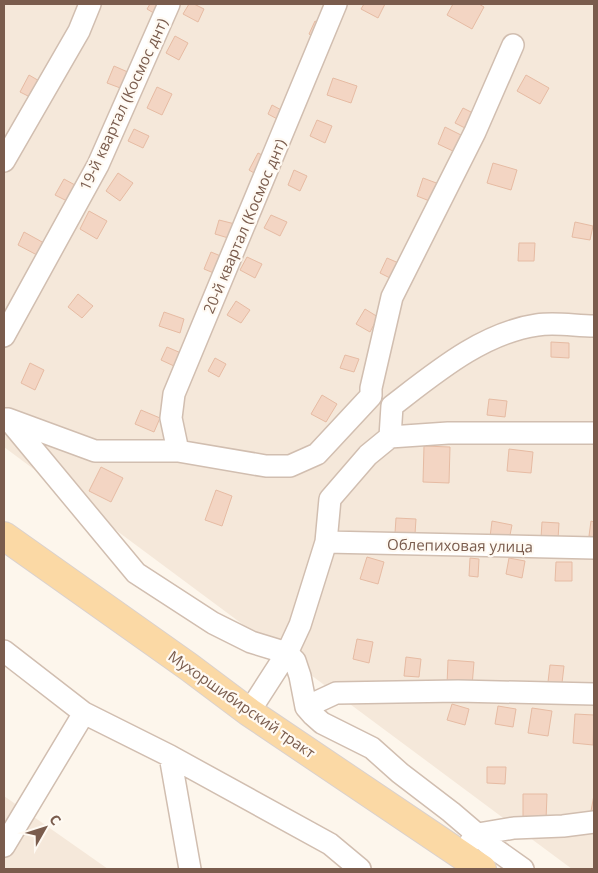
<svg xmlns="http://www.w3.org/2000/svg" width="598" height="873" viewBox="0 0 598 873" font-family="'Open Sans',sans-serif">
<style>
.residential{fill:#f5e8da}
.building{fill:#f3d5c3;stroke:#e6bba3}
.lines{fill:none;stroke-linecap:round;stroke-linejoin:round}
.minor-casing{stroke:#d1beb0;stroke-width:24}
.major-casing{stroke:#dad1cd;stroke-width:30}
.minor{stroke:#fff;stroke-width:21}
.major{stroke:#fbd9a5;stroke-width:28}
.labels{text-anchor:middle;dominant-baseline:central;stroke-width:4.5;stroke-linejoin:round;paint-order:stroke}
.street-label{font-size:15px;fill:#7a5c4d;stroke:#fffaf3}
</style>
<rect width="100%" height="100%" fill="#fdf6ec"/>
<path class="residential" d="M4,4H594V869H572L4,447Z
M4,796L108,869H4Z"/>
<path class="building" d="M150,4H160L157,15L147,9Z
M189,4H194L204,9L198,22L183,14Z
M364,4H385L378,18L361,9Z
M453,4H479L484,7L472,29L447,15Z
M315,21L326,26L319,40L309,34Z
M175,36L188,43L179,60L166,53Z
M114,66L130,73L123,89L107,83Z
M29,75L41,82L32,98L20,92Z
M526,75L549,88L540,104L517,91Z
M333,78L357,86L351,103L327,95Z
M157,87L172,94L162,115L147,108Z
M272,105L285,112L281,121L268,114Z
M463,108L477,115L469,130L455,123Z
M317,120L332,126L325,143L310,136Z
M445,127L463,136L455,152L438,144Z
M134,129L149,136L143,148L128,141Z
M258,153L268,158L259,176L249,170Z
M493,163L517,170L511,190L487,183Z
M294,170L307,176L300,191L288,185Z
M118,173L133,183L120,201L106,191Z
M423,178L439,184L432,202L417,196Z
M64,179L75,185L67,201L55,195Z
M89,211L107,221L97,239L80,229Z
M271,215L287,222L280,236L264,228Z
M219,220L239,225L235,240L215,234Z
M575,222L593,226L590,240L572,237Z
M24,232L44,243L37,255L18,245Z
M519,243H535L534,261H518Z
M211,252L228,259L221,276L204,269Z
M247,257L262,264L255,278L240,270Z
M387,258L401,264L394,280L380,273Z
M78,294L93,306L82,318L68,307Z
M236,301L250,310L241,323L227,315Z
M365,309L378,317L370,332L356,324Z
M164,312L184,319L180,333L159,326Z
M551,342L569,343V358L551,357Z
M167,347L181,353L174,366L161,360Z
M345,355L359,359L354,372L340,368Z
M215,358L226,364L219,377L208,371Z
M30,363L44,370L35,390L21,383Z
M322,395L337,404L326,422L311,414Z
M489,399L507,401L505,417L487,415Z
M141,410L160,418L154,432L135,424Z
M424,446L450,447L449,483L423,482Z
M509,449L533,452L531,473L507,471Z
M101,467L123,478L111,502L89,491Z
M216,490L232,496L222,526L205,520Z
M396,518L416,519L415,534L395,533Z
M492,521L512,525L509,540L490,537Z
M591,521L594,522V537L589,536Z
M542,522L559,523L558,539L541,538Z
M367,557L384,562L378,584L360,579Z
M470,558L479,559L478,577L469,576Z
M509,558L525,561L522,578L506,574Z
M556,562H572V581H555Z
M357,639L373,642L369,663L353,659Z
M406,657L421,659L419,677L404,676Z
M448,660L474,662L472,686L447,685Z
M550,665L564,666L562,683L548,682Z
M452,704L469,709L465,725L447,720Z
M498,706L516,709L513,727L495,724Z
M532,708L552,711L548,736L528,733Z
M575,714L594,715L593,745L573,743Z
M487,767H506L505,784L487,783Z
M523,794H547L546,820H523Z
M594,795V812L591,811Z"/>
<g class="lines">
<defs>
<path id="minor" d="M4,161L79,31L90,4
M4,336L98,165L169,4
M4,419H8L95,451H178L266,466H290L317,454L371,396V388L392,297L475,132L513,45
M8,419L136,573L213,623L251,642L287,653L295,661L300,676L306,707L313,715L322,723L372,748L400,773L451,812L492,847L523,869
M390,437L448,433H594
M178,451L171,418L174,394L336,4
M326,542L594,548
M4,651L84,713L170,756L330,844L360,869
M306,707L336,693L458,691L594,694
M249,712L287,653L300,625L326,542L330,499L368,455L390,437L392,406C435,373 482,333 537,325C555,322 576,326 594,326
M170,756L190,869
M471,841L478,834L514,828L563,826L594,822
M4,846L84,713"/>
<path id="major" d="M4,536L189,667L249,712L482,869"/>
</defs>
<use href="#minor" class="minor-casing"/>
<use href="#major" class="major-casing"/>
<use href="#minor" class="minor"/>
<use href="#major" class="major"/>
</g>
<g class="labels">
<g class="street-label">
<text transform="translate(123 104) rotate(-65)">19-й квартал (Космос днт)</text>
<text transform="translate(244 226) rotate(-67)">20-й квартал (Космос днт)</text>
<text transform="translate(460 545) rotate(1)">Облепиховая улица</text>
<text transform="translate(242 704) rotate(35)">Мухоршибирский тракт</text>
</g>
</g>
<rect width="598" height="873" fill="none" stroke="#7a5c4d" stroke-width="10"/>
<g transform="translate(45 828) rotate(51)" stroke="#fffaf3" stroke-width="4" paint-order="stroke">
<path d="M0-4L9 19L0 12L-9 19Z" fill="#7a5c4d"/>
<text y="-8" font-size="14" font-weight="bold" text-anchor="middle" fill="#7a5c4d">С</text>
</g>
</svg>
